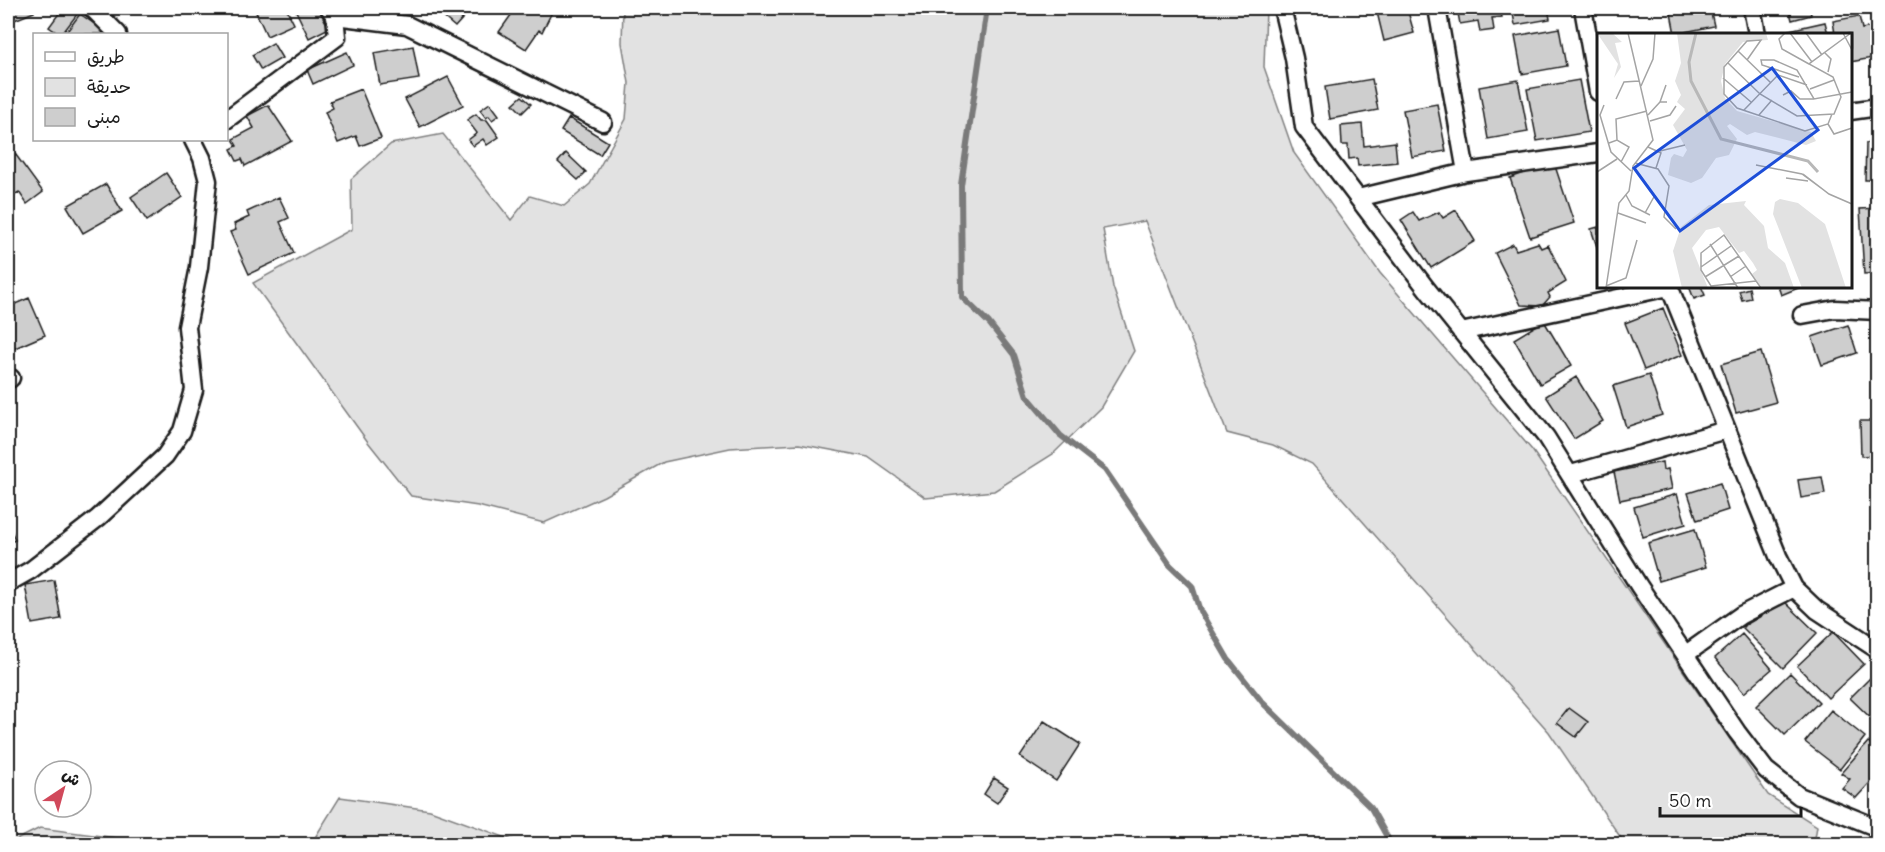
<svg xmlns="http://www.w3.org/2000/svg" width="1885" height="852" viewBox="0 0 1885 852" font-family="Delius,'Playpen Sans Arabic',sans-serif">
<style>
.green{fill:#e2e2e2;stroke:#7f7f7f;stroke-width:1.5}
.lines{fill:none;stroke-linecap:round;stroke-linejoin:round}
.stream{stroke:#7a7a7a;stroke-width:6}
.building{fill:#cecece;stroke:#1c1c1c;stroke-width:1.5}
.street-casing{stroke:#1c1c1c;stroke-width:21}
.street{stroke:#fff;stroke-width:16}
.inset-river{fill:none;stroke:#b8b8b8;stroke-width:3}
.inset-road{fill:none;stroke:#a4a4a4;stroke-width:1.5}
.view{fill:#1d4ed8;fill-opacity:0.15;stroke:#1d4ed8;stroke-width:3}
.inset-edge{fill:none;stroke:#1c1c1c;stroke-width:3}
</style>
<rect width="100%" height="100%" fill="#fff"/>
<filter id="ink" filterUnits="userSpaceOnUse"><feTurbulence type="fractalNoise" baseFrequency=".0167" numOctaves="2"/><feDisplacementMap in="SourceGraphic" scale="12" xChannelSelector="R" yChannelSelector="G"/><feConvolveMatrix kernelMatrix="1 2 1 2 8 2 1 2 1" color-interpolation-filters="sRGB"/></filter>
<g filter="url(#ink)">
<path class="green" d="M623,8H1266L1264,67L1294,153L1380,273L1532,450L1768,795L1817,826L1814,844H1625L1549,732L1312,464L1273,445L1227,433L1145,221L1103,229L1113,287L1134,351L1101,407L1053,454L994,491L926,498L868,457L799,444L730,448L664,462L604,496L544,523L478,506L411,496L368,442L253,283L352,229L351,179L391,144L443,134L511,220L530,196L564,206L590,184L626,119L629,83L622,43Z
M340,797L430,810L523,844H8L40,828L163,844H311Z"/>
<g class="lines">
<path class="stream" d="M987,8L961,185L962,297L989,323L1014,355L1027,396L1060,435L1105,470L1170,565L1192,586L1200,611L1228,659L1263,703L1371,808L1391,844"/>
</g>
<path class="building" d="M8,8H32L34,12L12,21Z
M63,8H71L78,13L62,34H59L49,27Z
M254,8H286L294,24L267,36Z
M304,8H318L329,28L309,38L296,11Z
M433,8H472L455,27Z
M516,8H554L542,32L539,30L526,49L499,32Z
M1376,8H1407L1414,33L1384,41Z
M1457,8H1500L1502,17L1492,18L1494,30L1480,32L1478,21L1460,24Z
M1512,8H1548L1550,19L1515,25Z
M1670,8H1710L1714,26L1675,34Z
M1789,8H1820L1810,9L1811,15L1792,20Z
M80,14L109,34H65Z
M1859,16L1862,29L1876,26L1878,57L1850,62V34H1835L1833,21Z
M1825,22L1828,34H1790L1789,30Z
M1559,28L1566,66L1522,74L1515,36Z
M273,43L282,58L261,70L252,55Z
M413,46L419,79L380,85L374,53Z
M347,52L353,65L313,84L307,70Z
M448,77L463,105L420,127L405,99Z
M1372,79L1378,110L1330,119L1325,87Z
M1518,80L1528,132L1488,139L1479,87Z
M1579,80L1589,132L1537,141L1527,89Z
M361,89L381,138L360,146L356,136L338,143L325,112L333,108L330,101Z
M522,96L531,104L522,113L513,104Z
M490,103L499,115L492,120L489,116L486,118L480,110Z
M1437,104L1446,151L1412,157L1403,110Z
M268,105L292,141L245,166L242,159L237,161L231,149L237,146L233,139L254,128L247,116Z
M476,114L481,120H487L499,137L487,145L483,139L473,146L468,140L477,133L467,120Z
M569,118L608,142L600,155L561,131Z
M1362,124L1364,146L1395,142L1397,162L1358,166L1357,158L1349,159L1348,145H1342L1341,126Z
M1866,143H1878V180H1865Z
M13,151L43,192L27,204L19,192L14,195L8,186V155Z
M566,153L586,172L578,180L558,162Z
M1554,163L1574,223L1530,237L1510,178Z
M166,173L182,197L147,221L131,197Z
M106,184L122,211L83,233L67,206Z
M279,197L289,218L280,222L294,253L249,274L230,232L236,230L234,224L249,217L247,212Z
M1878,208V273L1864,274L1860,209Z
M1456,210L1475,241L1431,268L1401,220L1413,212L1419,221L1439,212L1443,218Z
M1598,227V250L1591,229Z
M1538,243L1541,248L1548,245L1566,282L1548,293L1550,297L1542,306L1521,305L1495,253L1513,244L1516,250Z
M8,259L14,273L8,276Z
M1689,286H1701L1705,295L1694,299Z
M1778,286H1797L1798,288L1781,295Z
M1749,288L1751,298L1742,300L1739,291Z
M29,298L45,335L8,351V307Z
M1663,308L1682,355L1644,370L1625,323Z
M1544,321L1571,366L1540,384L1514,339Z
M1848,325L1857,353L1822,365L1812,337Z
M1761,352L1776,402L1736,413L1721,364Z
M1649,375L1662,415L1626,427L1613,386Z
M1576,377L1603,421L1574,439L1546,396Z
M1860,421H1878V455L1861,456Z
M1662,462L1663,470L1668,469L1672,489L1620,500L1614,472Z
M1822,477L1825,494L1801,498L1798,480Z
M1720,483L1728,510L1697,520L1688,493Z
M1677,494L1686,524L1643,537L1634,507Z
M8,523L15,540L8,543Z
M1695,529L1706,567L1659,581L1648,543Z
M54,580L61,619L32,624L25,585Z
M1785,602L1817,633L1783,668L1742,627Z
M1833,632L1864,664L1828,698L1797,666Z
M1742,634L1772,669L1744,693L1715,658Z
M1878,670V725L1850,698Z
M1790,673L1819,702L1785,735L1756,706Z
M1569,708L1588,722L1576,737L1557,723Z
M1831,710L1865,737L1840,769L1805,742Z
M1044,721L1080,744L1056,781L1020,757Z
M1878,738V774L1856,798L1842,788L1850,779L1841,773L1868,742L1871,744Z
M994,778L1008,787L997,803L984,794Z"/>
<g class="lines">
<defs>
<path id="street" d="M92,8L118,34
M1282,8L1294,58L1304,127L1426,288L1546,437L1639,586L1737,732L1766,770L1799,796L1878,828
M1437,8L1466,172
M1583,8L1598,92
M1752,8L1757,34
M335,16L407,25L603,122
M1850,111L1878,107
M226,120L337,37L335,16L329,8
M1358,198L1466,172L1598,153
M1669,286L1778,556L1794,588L1817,610L1878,650
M1802,315L1835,309L1878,311
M1461,332L1669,287
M8,380L11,378
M1571,474L1726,430
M8,583L31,570L98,518L165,456L182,431L194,390L187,327L199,267L208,181L202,158L193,140
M1686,654L1741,615L1794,588"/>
</defs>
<use href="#street" class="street-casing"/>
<use href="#street" class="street"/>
</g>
</g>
<g transform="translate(1597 33)">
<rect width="255" height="255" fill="#fff"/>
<path d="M0,0H15L25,9L18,10L24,34L17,45L21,31ZM80,0H169L171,7L146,9L128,31L124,48L128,65L140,78L214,99L219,108L209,112L158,99L150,102L133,91L130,93L140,106L132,122L119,125L105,145L94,150L71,142L74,125L77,121L86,124L90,117L76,92L88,76L80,69L84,62L78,48L84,30ZM183,166L201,170L228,191L249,255H205L176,181L178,169ZM149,168L147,172L167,193L171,215L188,230L197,255H165L155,241L160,237L156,230L147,218L142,220L122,194L109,197L95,215L111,255H85L76,218L84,194L112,172Z" fill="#e2e2e2"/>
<path class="inset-river" d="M99,0L92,29L94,48L124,106L211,128L221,139"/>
<path class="inset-road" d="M188,0L182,6L185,16L212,31M193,0L215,29M209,0L225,22M246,0L255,17M141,18L174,50M228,20L234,26L231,39M150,27L164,7L150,8L127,34V61L140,75L208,98L231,91L235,81M131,30L163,61L200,83L237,81L244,64L236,44L212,31L254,0M202,44L165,32L164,27H177L200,37L217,66L255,59M126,45L154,69M44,53L56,26L58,0M213,56L237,47M186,62L194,58L203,66H217M19,66L27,49L42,48M63,69L69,52M7,72L3,82L14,119L34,138M147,77L181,42L210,52M51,82L63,69H70M162,82L175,67M53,88L73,82L79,73M231,91L237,101L255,95M20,107L19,86L50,78M12,110L20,107L32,114L24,129M51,114L64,120L59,135M63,118L88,112M38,130L61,136L72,153L67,184L79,196M159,132L205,141L232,161M0,139L20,126M206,141L232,161L255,171M189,145L211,148M29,162L35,173L53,182M21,180L49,190M48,180L58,162M113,211L141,255M104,234L134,213M108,244L142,223M133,244L149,233M159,248L114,253L104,237V220L127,202L164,255M9,253L29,245L40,207M9,255L22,170L32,158L36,133L56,107L31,0"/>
<path class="view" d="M175,35L221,97L83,198L37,135Z"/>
<rect width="255" height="255" class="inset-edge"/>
</g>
<rect width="1885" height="852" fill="none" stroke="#fff" stroke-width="30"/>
<rect x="15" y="15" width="1855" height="822" fill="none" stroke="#1c1c1c" stroke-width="2" filter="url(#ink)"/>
<rect x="33" y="33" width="195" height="108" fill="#ffffff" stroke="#a4a4a4" stroke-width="1.5"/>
<rect x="45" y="52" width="30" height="9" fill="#ffffff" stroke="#a4a4a4" stroke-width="1.5"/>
<text x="87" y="63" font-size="18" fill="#1c1c1c">طريق</text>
<rect x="45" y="78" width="30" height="18" fill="#e2e2e2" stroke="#a4a4a4" stroke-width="1.5"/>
<text x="87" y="93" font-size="18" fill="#1c1c1c">حديقة</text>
<rect x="45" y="108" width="30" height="18" fill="#cecece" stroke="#a4a4a4" stroke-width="1.5"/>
<text x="87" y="123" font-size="18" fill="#1c1c1c">مبنى</text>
<g transform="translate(63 789) rotate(36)"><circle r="28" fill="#ffffff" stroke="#a4a4a4" stroke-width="1.5"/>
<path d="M0-4.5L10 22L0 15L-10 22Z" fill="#d1495b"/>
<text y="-9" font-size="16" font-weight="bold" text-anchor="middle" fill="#1c1c1c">ش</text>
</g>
<path d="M1660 807v9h141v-9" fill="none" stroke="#1c1c1c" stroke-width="3"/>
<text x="1669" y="807" font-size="18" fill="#1c1c1c" stroke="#ffffff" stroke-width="4.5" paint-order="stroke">50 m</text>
</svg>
